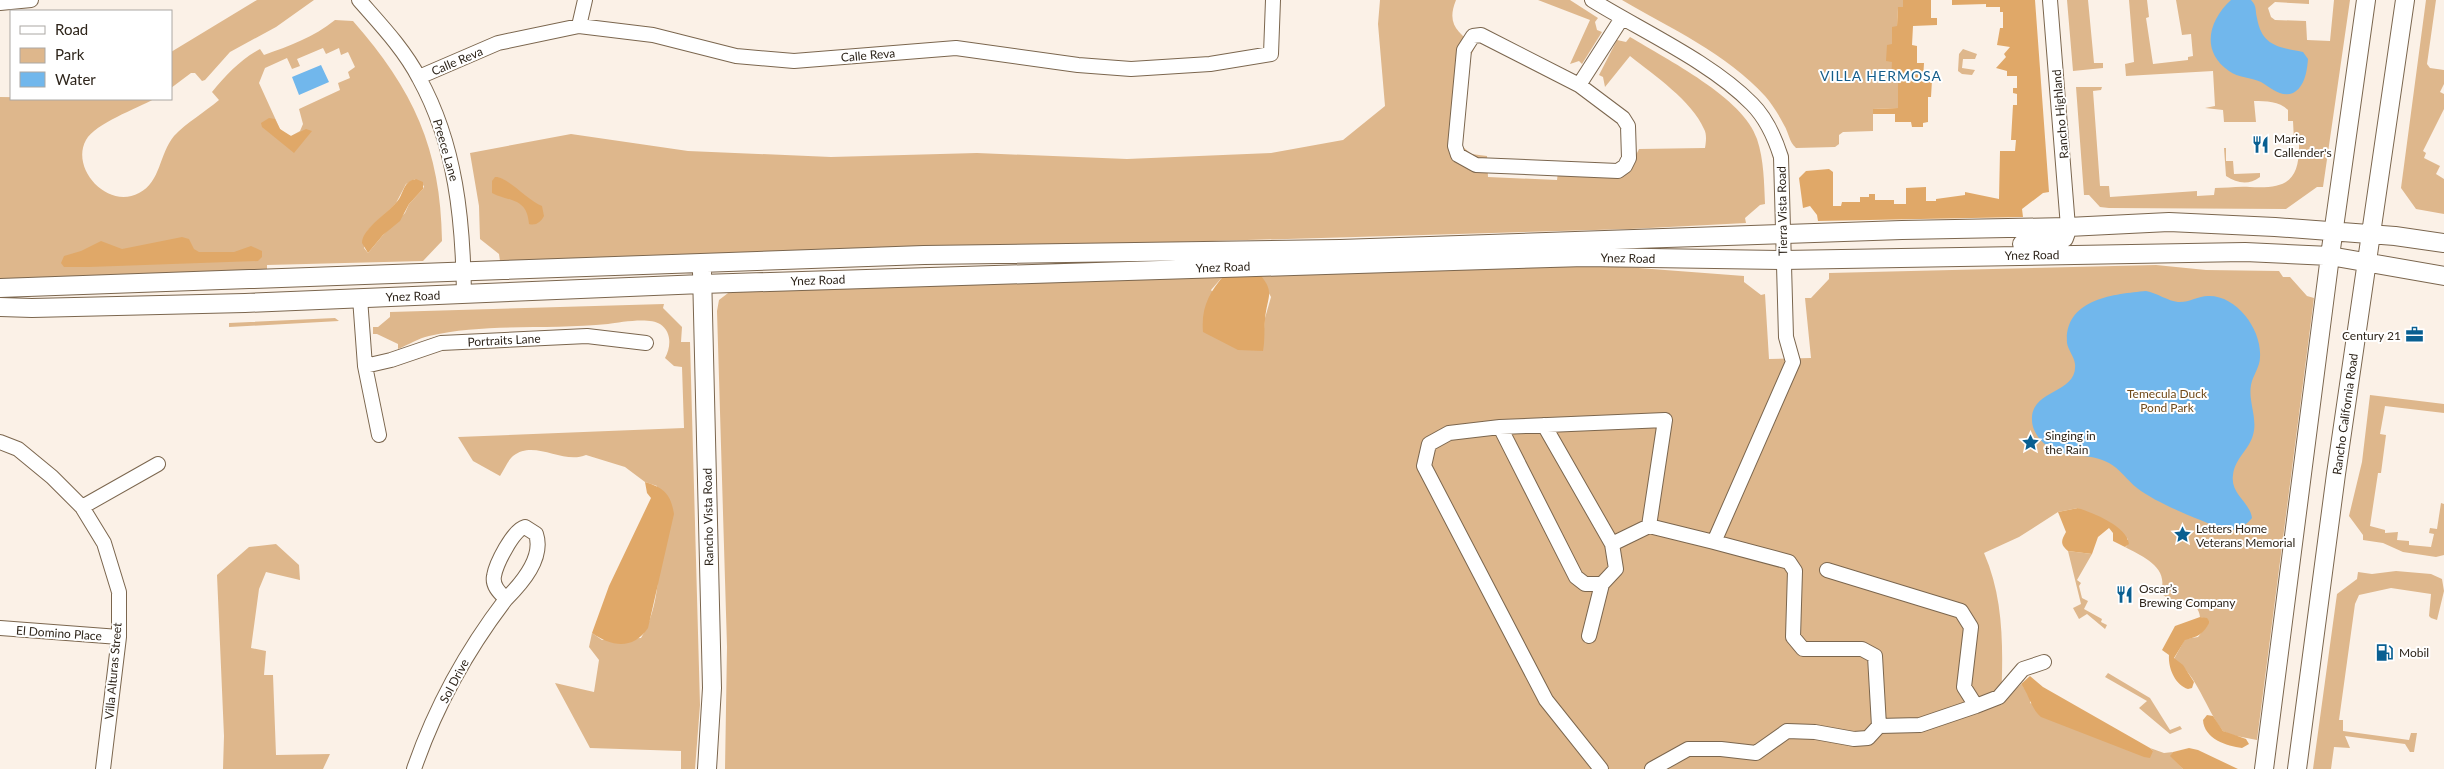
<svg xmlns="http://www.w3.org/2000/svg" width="2444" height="769" viewBox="0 0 2444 769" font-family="Lato,sans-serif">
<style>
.green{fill:#deb78c;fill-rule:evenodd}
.forest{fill:#e0a868}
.water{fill:#71b7ec}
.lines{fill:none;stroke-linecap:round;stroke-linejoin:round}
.minor-casing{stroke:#7b664e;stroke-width:16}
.major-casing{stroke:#7b664e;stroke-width:20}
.minor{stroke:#fff;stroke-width:14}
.major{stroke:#fff;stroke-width:18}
.labels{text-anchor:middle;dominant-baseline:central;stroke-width:4;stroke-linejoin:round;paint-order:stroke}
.street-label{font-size:12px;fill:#2e251b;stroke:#fff}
.poi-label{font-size:12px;fill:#2e251b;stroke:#fff;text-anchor:start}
.park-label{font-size:12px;fill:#704a1a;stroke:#fff}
.neighbourhood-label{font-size:14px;letter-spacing:1px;fill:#145d8a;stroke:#fff}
</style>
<rect width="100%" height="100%" fill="#fbf1e7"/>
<path class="green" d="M257,0H314L276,27L230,52L205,80L202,81L195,73H191L171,88V52Z
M1380,0H1456C1446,25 1458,31 1475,47L1471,55L1462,146L1471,154L1487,156L1488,177L1557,180L1558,172L1608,177L1635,157L1639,149L1705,148C1706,142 1707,134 1704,129C1692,101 1654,75 1630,56L1605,87L1603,77L1599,75L1617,40L1626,42L1630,37C1666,59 1744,98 1757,139C1764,160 1764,183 1765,204L1760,205L1745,218L1746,223L1630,229L558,260L500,261L499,254L480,239L479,206L470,153L571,134L688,151L831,157L977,153L1127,159L1271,153L1343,140L1385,106L1378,24Z
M1538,0H1570L1598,18L1595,22L1597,30L1602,32L1582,64L1579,61L1570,64L1590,20Z
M1622,0H1903V7L1898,8L1897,27H1892V45H1887L1899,80L1898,108L1873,109V131L1843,132L1839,135V144L1835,147L1796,148C1789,142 1789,133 1784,125C1779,115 1772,104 1765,96C1727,54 1670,28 1622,0Z
M2067,0H2088L2094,63H2103V68L2073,71Z
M2129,0H2147L2149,17L2146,18L2153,64L2188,60V57L2193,56L2191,34L2182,35L2176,0H2309V4L2275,2L2268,8L2271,17L2275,20L2306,21L2307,40L2330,41L2334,0H2350L2323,187H2317L2286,209L2109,208L2100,207L2089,195H2084L2076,87H2102L2101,90L2093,91L2100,186H2109L2110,197L2197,191V196L2214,195L2215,188C2226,188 2238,186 2250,187C2287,189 2300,181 2299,142L2294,141L2293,121H2288V110C2279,101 2266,101 2254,101L2256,122H2224L2223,110L2205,108L2215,106L2213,71L2126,76L2125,64L2134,62Z
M2426,0H2436L2427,64L2430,68L2444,70V84L2440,92L2444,94V109L2423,151L2426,153L2424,158L2440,166L2436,174L2444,179V214L2416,209L2401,188Z
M335,20L353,21C413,89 441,149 442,241L423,261L267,265V272L0,279V97L154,99C136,109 96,123 86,140C70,169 108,210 139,193C161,182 159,154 174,136C186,123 205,112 219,100L212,92C227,74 240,60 260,49L264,55C289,46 314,37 335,20ZM323,48L326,54L339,48L341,55L348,52L355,67L348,72L350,78L338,83L340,90L299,109L303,124L300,131L291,136L285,134L280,129L259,83L265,68L287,58L292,69L300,66L297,59ZM415,179L424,186L423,189L409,204L405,213L383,235L368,253L364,248L368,230L396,203L406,184Z
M1963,49L1977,54L1975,59H1963L1962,68L1975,70L1972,75L1962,74L1958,71L1959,54Z
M2224,148H2226V161H2233L2234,174L2260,173V177C2249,185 2238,184 2226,176Z
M1586,264L1744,276V282L1761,295L1765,294L1769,359L1811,358L1805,298H1811L1829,279V273L2156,265L2206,270L2279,271L2283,277H2290L2307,296L2314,298L2257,740L2231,735L2223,731C2205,708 2198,676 2174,659L2185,639L2198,637L2210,622L2207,619L2200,617C2199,609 2194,602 2185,602L2179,605L2160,593C2171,568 2142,556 2125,547L2127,546L2128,539L2078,508L2058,512L2019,537L1984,553C2005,601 2003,653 2001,705L2021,684L2030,695V703L2153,751L2150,748L2164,753L2173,752L2171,756L2183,769H725L727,647L717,311L719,300L732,290L1225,274L1211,290L1262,351L1265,318L1271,297L1256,270Z
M664,304L663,308L682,327L681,342H690L700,705L695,769H681V751L590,748L555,683L594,692L599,660L589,647L592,633L602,640L641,638C666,598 659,532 657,486L645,482L625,467L586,455C563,465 535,439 513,456C508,460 504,470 500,476L473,461L458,437L684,428L682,367L674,366L665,358C671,347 672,332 660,324C650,317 620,322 608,324C550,330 485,323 429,336C419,338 408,345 398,349V344L377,334H373V327H378L390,317V312Z
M335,318L339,321L229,327V323Z
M2370,395L2444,404V413L2385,406L2380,434L2386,435L2381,473H2378L2370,526L2385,530V533L2398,532L2397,540L2409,541V545L2431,547L2434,534L2429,533L2430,528L2437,529L2441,503L2444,504V555L2436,557L2403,552L2383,543L2363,540V535L2349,516L2362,462Z
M276,544L299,565L300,580L266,572L259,589L251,648L266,651L264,675H273L276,755L330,754L323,769H223L224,736L217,575L249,547Z
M2068,551L2092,554L2077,580L2081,583L2079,586L2082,598L2088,601L2084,609L2102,619L2101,622L2107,625L2105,629L2087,614L2079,619L2073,608L2081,604Z
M2396,571L2431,574L2442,579L2444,591L2437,620L2431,618L2429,616L2431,594L2391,588L2359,595L2355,604L2339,720H2343V731L2409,740L2411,733H2417L2414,752H2410L2405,744L2345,736L2350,748L2334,747L2331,769H2313L2337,594L2357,579L2358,572L2372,574Z
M2108,673L2150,698L2170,730L2180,726L2182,729L2170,734L2139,708L2147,701L2105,677Z"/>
<path class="forest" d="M1903,0H1931V18H1937V25L1913,26L1912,45L1917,46V63H1924L1923,80H1932L1931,97H1928V122L1923,123V127H1912L1911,122H1895V114H1873V109L1898,108V81L1891,80L1892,62L1886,61L1887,45L1892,44V27L1897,26L1898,7H1903Z
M1952,0H2035L2049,192L2043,193L2022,209L2023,217L1818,221L1817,215L1810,206L1803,208L1799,178L1806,171L1829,169L1833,172V206H1841L1842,202H1860V197H1869V194H1875V200H1894V204H1906V188L1926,187V201H1936V199L1965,195V192L1999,199L2000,151H2015L2016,140H2011L2013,105H2017V94L2013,93V88H2017V76H2007V71L1996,68L2006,57L2004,54L2010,47L1997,45L2000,28H2003V12H2000V7H1986V4L1952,5Z
M269,118L275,119L280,129L291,136L306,129L312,131L294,153L262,127L261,123Z
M495,177C507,176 528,201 542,206L544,216C541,222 536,226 529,224C527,197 509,202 492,193V181Z
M416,179L423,182V189L409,204L400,221L383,235L368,253L362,243C362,228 390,212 399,199C404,191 404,181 416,179Z
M182,237L189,239L194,249L199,252H234L251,246L262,251V257L258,261L89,267H64L61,263L64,256L81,251L101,241L122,249Z
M1256,270C1277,293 1267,294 1265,320C1264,331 1265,341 1263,351L1238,350L1203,332C1201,307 1209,293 1225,274Z
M645,482C664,488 671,494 674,514L648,628C633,650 612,647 592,633L609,586L651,498L647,493Z
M2078,508C2093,513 2127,526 2129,544L2125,547L2113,541V533L2109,528L2098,537L2092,554L2068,551C2060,544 2061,541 2066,532L2058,512Z
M2200,617L2207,618L2210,622C2203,634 2198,637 2185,640L2174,658L2183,665L2194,682L2192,688L2188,689C2175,685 2168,668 2169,655L2162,650L2175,626Z
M2030,676L2043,687L2150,748L2153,751L2150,758L2144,757L2041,717C2030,707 2030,696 2021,684Z
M2207,715L2213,716L2223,731L2246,739L2249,744L2242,748C2227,746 2204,739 2203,720Z
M2189,748L2198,750L2238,769H2183L2170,756L2173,752Z"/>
<path class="water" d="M2231,0H2251C2257,6 2255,10 2257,18C2262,46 2278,47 2303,52L2308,59C2307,71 2305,87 2293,93C2281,98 2270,87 2261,82C2251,77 2238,78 2229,71C2200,51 2209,20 2231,0Z
M321,65L329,82L299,95L292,77Z
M2146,291C2157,293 2168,301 2178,302C2188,303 2198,296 2208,296C2237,295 2262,330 2260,357C2260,367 2253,375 2251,385C2248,402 2258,418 2253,435C2249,450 2235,458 2233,475C2230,494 2250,502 2252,518C2245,527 2237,529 2227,531C2201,520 2159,505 2137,488C2127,480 2120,469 2109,463C2090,452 2064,459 2047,446C2039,440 2032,430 2032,420C2030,389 2078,394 2075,364C2074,356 2068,350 2067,343C2064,299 2114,294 2146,291Z"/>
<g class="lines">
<defs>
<path id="minor" d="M359,0C380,24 404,49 419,78C456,145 463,220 464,295
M1592,0C1642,31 1711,62 1752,104C1766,118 1775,138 1781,157L1786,337L1793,362L1714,542L1649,526L1665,420L1500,427L1449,433L1429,444L1424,466L1546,700L1601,769
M2050,0L2068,227
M0,3L31,0
M579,26L585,0
M1481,35L1579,85L1623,118L1628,126L1629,158L1625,166L1618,171L1476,165L1458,155L1455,146L1464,50L1473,36Z
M419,77L498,43L579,26L653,35L736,56L794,61L956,48L1078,65L1131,69L1210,64L1271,54L1273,0
M1579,85L1622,18
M360,298L365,366L379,435
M365,366L391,360L441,343L587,336L646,343
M1544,425L1612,544
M1500,427L1576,577L1585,584H1602L1616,569L1612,544L1649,526
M0,442L18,449L52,477L82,507L104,543L119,592V637L103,769
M82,507L158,464
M525,527L536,534C544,558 522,583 506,599C500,593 492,586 494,576C496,564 513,530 525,527Z
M1714,542L1789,562L1795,571L1793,637L1803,649H1862L1875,656L1879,726
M1827,570L1961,611L1971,627L1964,687L1976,706
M0,628L119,637
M1589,636L1602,584
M414,769C435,708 467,650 506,599
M1652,769L1688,749H1721L1756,753L1787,731L1815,732L1854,739L1868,738L1879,726L1920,725L1976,706L1999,697L2023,669L2044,662"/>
<path id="major" d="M2022,244L2047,243L2064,238L2068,227
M702,272L712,688L707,769
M0,288L924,255L1340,249L1902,230L2068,227L2169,222L2275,227L2395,236L2444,243
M0,307L32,308L245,303L702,284L1585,257L1783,260L2245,252L2330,256L2444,276
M2264,769L2330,256L2366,0
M2297,769L2336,474L2405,0"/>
</defs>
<use href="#minor" class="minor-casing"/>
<use href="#major" class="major-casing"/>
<use href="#minor" class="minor"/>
<use href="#major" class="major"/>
</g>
<defs>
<symbol id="restaurant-bare" viewBox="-9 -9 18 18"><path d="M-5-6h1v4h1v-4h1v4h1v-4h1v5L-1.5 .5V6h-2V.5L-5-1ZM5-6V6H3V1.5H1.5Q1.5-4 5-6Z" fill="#095f91" stroke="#fff" stroke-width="2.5" paint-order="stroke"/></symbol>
<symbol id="office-bare" viewBox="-9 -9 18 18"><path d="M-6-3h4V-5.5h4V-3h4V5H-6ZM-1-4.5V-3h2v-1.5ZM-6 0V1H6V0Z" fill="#095f91" stroke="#fff" stroke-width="2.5" paint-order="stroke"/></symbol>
<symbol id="sight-bare" viewBox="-9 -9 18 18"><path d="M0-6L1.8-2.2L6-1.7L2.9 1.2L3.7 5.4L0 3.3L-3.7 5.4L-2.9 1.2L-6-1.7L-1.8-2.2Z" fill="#095f91" stroke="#fff" stroke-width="2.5" paint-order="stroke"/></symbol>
<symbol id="fuel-bare" viewBox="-9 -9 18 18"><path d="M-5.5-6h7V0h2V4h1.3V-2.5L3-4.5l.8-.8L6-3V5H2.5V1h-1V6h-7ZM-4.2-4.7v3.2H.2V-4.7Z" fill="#095f91" stroke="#fff" stroke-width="2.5" paint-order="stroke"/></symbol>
</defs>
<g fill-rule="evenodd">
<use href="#restaurant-bare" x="2248" y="132" width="25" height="25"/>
<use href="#office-bare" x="2402" y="322" width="25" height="25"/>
<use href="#sight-bare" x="2018" y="430" width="25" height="25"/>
<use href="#sight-bare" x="2170" y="522" width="25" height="25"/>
<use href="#restaurant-bare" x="2112" y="582" width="25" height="25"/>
<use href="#fuel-bare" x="2372" y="640" width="25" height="25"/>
</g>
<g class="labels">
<g class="street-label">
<text transform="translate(868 55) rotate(-5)">Calle Reva</text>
<text transform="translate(457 61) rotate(-23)">Calle Reva</text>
<text transform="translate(2060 114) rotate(-95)">Rancho Highland</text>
<text transform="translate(446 150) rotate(74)">Preece Lane</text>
<text transform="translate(1782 211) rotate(-91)">Tierra Vista Road</text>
<text transform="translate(2032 255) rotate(-1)">Ynez Road</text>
<text transform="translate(1628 258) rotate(1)">Ynez Road</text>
<text transform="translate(1223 267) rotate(-2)">Ynez Road</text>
<text transform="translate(818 280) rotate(-2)">Ynez Road</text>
<text transform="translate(413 296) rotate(-2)">Ynez Road</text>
<text transform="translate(504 340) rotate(-3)">Portraits Lane</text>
<text transform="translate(2345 414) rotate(-82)">Rancho California Road</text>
<text transform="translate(708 517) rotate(-91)">Rancho Vista Road</text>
<text transform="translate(59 633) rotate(4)">El Domino Place</text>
<text transform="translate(113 671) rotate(-85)">Villa Alturas Street</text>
<text transform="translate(454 681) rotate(-62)">Sol Drive</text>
</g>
<g class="poi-label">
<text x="2274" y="138">Marie<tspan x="2274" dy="14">Callender's</tspan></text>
<text x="2401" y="335" text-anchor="end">Century 21</text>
<text x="2045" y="435">Singing in<tspan x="2045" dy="14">the Rain</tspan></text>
<text x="2196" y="528">Letters Home<tspan x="2196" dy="14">Veterans Memorial</tspan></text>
<text x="2139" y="588">Oscar’s<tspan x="2139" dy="14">Brewing Company</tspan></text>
<text x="2399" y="652">Mobil</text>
</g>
<g class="park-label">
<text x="2167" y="393">Temecula Duck<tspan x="2167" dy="14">Pond Park</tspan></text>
</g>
<g class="neighbourhood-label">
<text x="1881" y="75">VILLA HERMOSA</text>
</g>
</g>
<rect x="10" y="10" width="162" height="90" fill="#ffffff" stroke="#aba8a4"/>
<rect x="20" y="26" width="25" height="8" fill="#ffffff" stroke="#aba8a4"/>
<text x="55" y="35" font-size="15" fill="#2e251b">Road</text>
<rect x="20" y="48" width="25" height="15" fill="#deb78c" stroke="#aba8a4"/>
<text x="55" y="60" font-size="15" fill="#2e251b">Park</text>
<rect x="20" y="72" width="25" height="15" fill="#71b7ec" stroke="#aba8a4"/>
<text x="55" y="85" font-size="15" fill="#2e251b">Water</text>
</svg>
